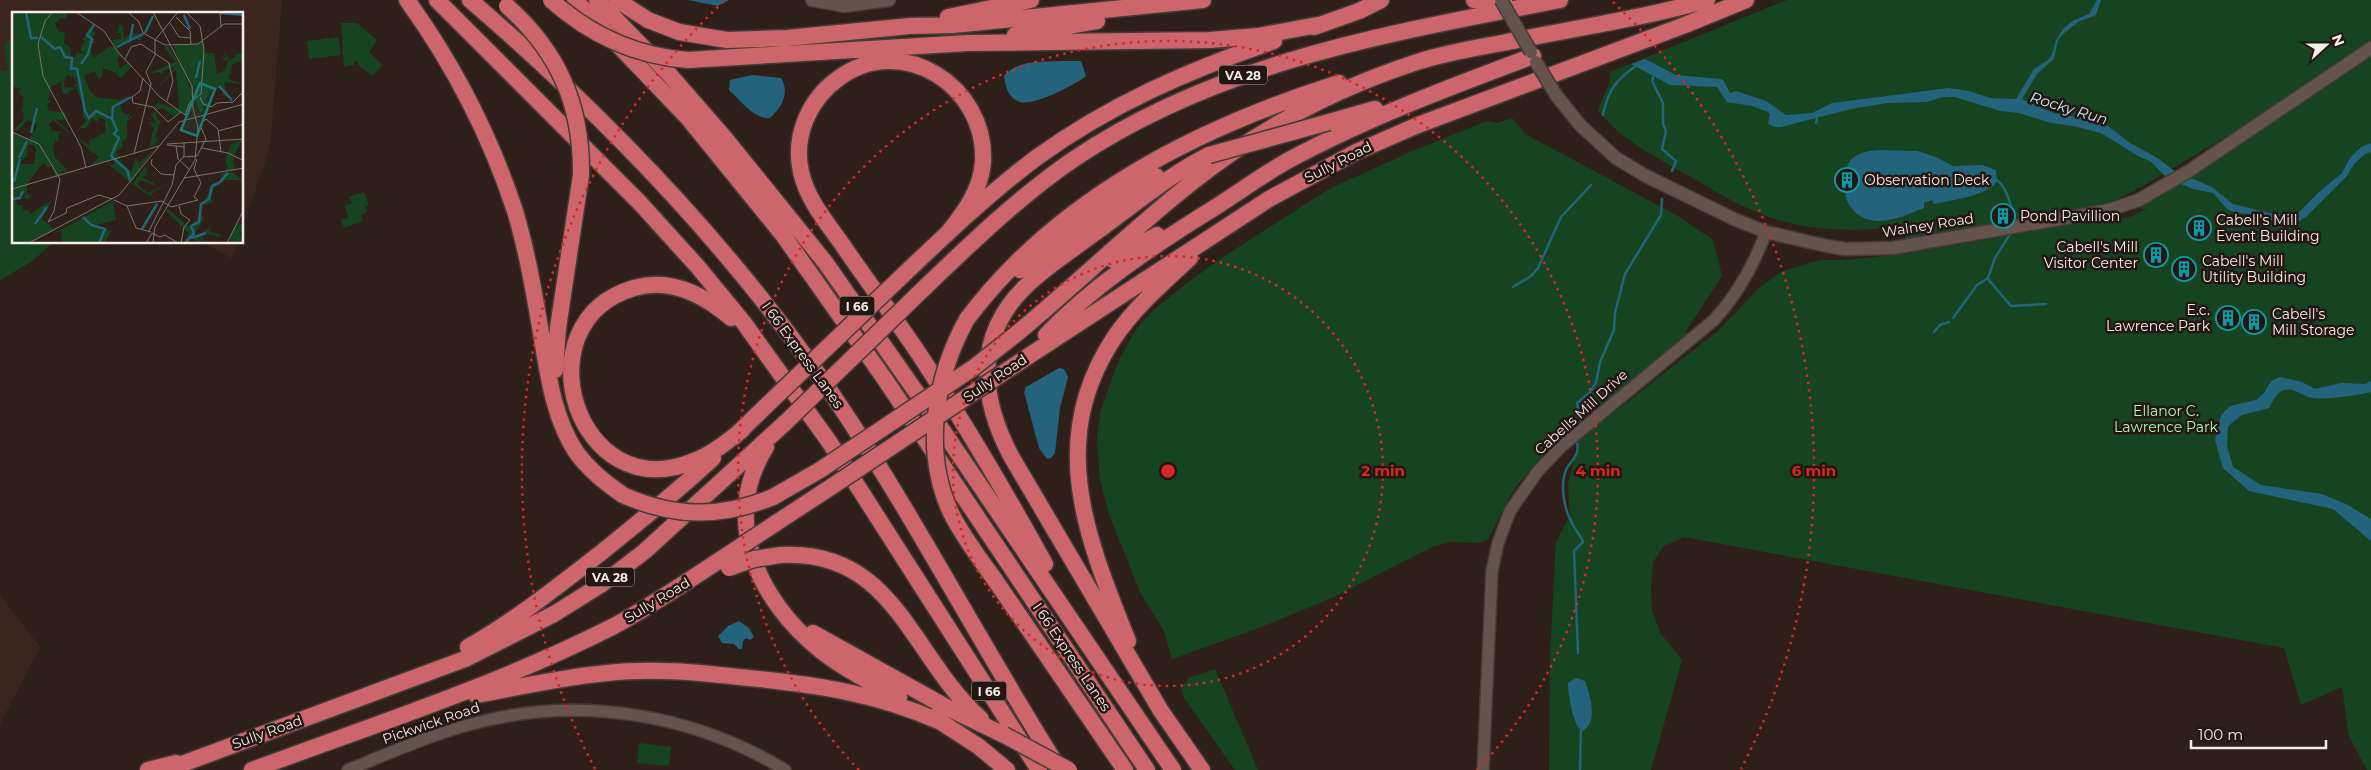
<svg xmlns="http://www.w3.org/2000/svg" width="2371" height="770" viewBox="0 0 2371 770" font-family="Montserrat,sans-serif">
<style>
.built{fill:#3b261d}
.green{fill:#164421}
.water{fill:#23637b}
.lines{fill:none;stroke-linecap:round;stroke-linejoin:round}
.stream{stroke:#23637b;stroke-width:2.5}
.tertiary-casing{stroke:#463b37;stroke-width:14}
.secondary-casing{stroke:#463b37;stroke-width:15}
.motorway-casing{stroke:#463b37;stroke-width:19}
.tertiary{stroke:#64544c;stroke-width:11}
.secondary{stroke:#64544c;stroke-width:12}
.motorway{stroke:#cd656d;stroke-width:16}
.secondary-bridge-casing{stroke:#463b37;stroke-width:15;stroke-linecap:butt}
.motorway-bridge-casing{stroke:#463b37;stroke-width:19;stroke-linecap:butt}
.secondary-bridge{stroke:#64544c;stroke-width:12}
.motorway-bridge{stroke:#cd656d;stroke-width:16}
.ring{fill:none;stroke:#d62828;stroke-width:2.5;stroke-dasharray:2.5 5}
.labels{text-anchor:middle;dominant-baseline:central;stroke-width:5;stroke-linejoin:round;paint-order:stroke}
.shield{fill:#241610;stroke:#b7aca7;stroke-width:1}
.shield-label{font-size:12px;font-weight:bold;fill:#f6ece8}
.street-label{font-size:14px;fill:#f6ece8;stroke:#241610}
.poi-label{font-size:14px;fill:#f6ece8;stroke:#241610;text-anchor:start}
.park-label{font-size:14px;fill:#a9fbb7;stroke:#241610}
.water-label{font-size:15px;font-style:italic;fill:#bfe7f9;stroke:#241610}
.inset-river{fill:none;stroke:#23637b;stroke-width:2.5}
.inset-road{fill:none;stroke:#7e726c;stroke-width:1}
.view{fill:#1b7c74;fill-opacity:0.15;stroke:#1b7c74;stroke-width:2.5}
.inset-edge{fill:none;stroke:#f6ece8;stroke-width:2.5}
.centre{fill:#d62828;stroke:#241610;stroke-width:2.5}
.ring-label{font-size:15px;text-anchor:middle;font-weight:bold;fill:#d62828;stroke:#241610;stroke-width:5;stroke-linejoin:round;paint-order:stroke}
</style>
<rect width="100%" height="100%" fill="#2e2019"/>
<path class="built" d="M0,0H282L270,147L243,227L242,14H14V76L0,80Z
M203,243H237L232,258Z
M0,595L40,647L0,724Z"/>
<path class="green" d="M1787,0H2371V43L2269,111L2143,186L2102,207L1906,240L1903,227C1866,230 1830,232 1794,224C1754,216 1718,193 1684,173C1664,162 1644,151 1625,137C1615,130 1607,120 1598,111L1610,81V72Z
M341,23H357L377,40L369,52L382,65L373,76L358,65V61L354,62V65L344,67Z
M338,37L341,55L309,59L307,41Z
M14,38V242L53,243L31,262L0,280V71H8L4,47L6,42Z
M2371,57V770H2367L2349,736L2342,687L2301,705L2284,648L1684,537L1664,546L1653,562L1651,586L1652,611L1661,634L1682,660L1651,770H1549L1550,654L1556,543L1570,515L1568,484L1579,440L1719,330L1757,290L1782,271L1821,260H1848L1909,253L2108,218H2127L2147,209H2141L2139,207L2195,174Z
M1512,118L1525,134L1678,216L1713,240L1722,276L1686,331L1689,336C1633,381 1570,422 1524,477C1507,496 1500,518 1488,539L1479,543L1450,542L1434,546L1334,597L1259,628L1172,659L1164,631L1140,592L1109,514L1100,480L1097,437L1101,409L1117,365L1128,343L1140,324L1155,309L1186,284L1220,259L1329,189L1410,152L1487,121L1497,123Z
M364,192L369,205L365,207L367,212L361,215L363,221L344,228L341,220L349,217L345,206L352,203L349,197Z
M1215,669L1258,770H1235L1184,698L1181,688L1189,678Z
M639,743L671,747L669,766L637,763Z"/>
<path class="water" d="M688,0H729L718,6Z
M2097,0H2101L2096,15L2078,22L2062,35L2058,40L2054,59L2037,74L2022,99L2054,113L2091,120L2108,126L2130,143L2156,157L2176,172L2212,187L2233,204L2270,213L2288,215L2298,213L2318,193L2342,173L2350,158L2361,147L2371,143V152L2365,154L2354,164L2347,176L2307,216L2298,222L2287,224L2250,214L2236,213L2227,209L2213,193L2193,189L2167,178L2150,161L2138,156L2101,133L2073,126L2051,123L2019,113L2000,111L1955,97H1943L1927,102L1888,103L1851,109L1781,127H1775L1768,124L1770,114L1768,112L1752,106L1727,102L1717,87L1670,85L1631,64L1645,59L1676,75L1721,79L1724,81L1730,93L1736,91L1766,101L1786,115L1812,113L1832,103L1949,88L1969,91L1990,98L2016,99L2034,69L2048,60L2052,54L2056,40L2063,29L2074,20L2089,14Z
M1064,61H1081L1086,76C1075,85 1034,106 1020,102C1009,99 1005,86 1004,76C1019,59 1043,62 1064,61Z
M752,75L781,78C790,92 782,108 770,118C755,120 740,100 729,90L730,80Z
M1877,150L1917,151L1936,157L1953,166L1982,165L1996,170L1997,181C1991,195 1948,201 1934,204L1932,200L1924,203V208C1903,216 1874,231 1854,211C1847,203 1844,196 1846,186L1850,185V175H1846C1846,156 1861,152 1877,150Z
M1059,368L1064,369L1068,377L1060,408L1055,453L1051,458L1047,459L1039,448L1024,392L1026,387Z
M2280,377L2302,382L2315,389L2341,383L2365,384L2371,381V392C2361,395 2324,400 2313,398C2303,397 2295,387 2284,390C2277,392 2272,402 2269,408L2242,415L2228,426L2227,446L2233,467L2261,485L2322,494L2346,504L2371,519V541L2333,509L2249,491L2223,468L2215,440L2221,415L2230,406L2256,400L2264,393L2271,381Z
M739,621L749,628L754,637L750,640L746,638L743,641L742,649H739L734,644L722,643L718,636L728,626Z
M1576,678L1585,681C1590,695 1599,723 1582,731C1573,726 1568,694 1568,683Z"/>
<g class="lines">
<path class="stream" d="M1654,74L1652,81L1663,103V124L1666,131L1662,149L1676,161L1672,171
M1603,115C1608,90 1616,80 1637,65
M1816,123L1817,119
M1995,179C2006,184 2013,209 2013,220
M1988,279L2011,306L2046,304
M1513,287L1531,276L1538,268L1561,217L1591,185
M1953,318L1977,285L1988,278L1995,258L2010,234
M1934,332L1940,325L1949,322
M1580,420L1577,403L1590,392L1596,383L1600,362L1614,330L1615,313L1625,274L1661,215L1662,199
M1577,442C1580,457 1571,459 1566,470C1560,484 1564,509 1571,521C1574,528 1580,535 1583,542L1574,551L1578,653
M1580,770L1581,729"/>
<defs>
<path id="tertiary" d="M348,770C394,751 439,731 488,720C588,697 697,716 785,770
M1483,770L1492,571L1498,543L1510,511L1538,471L1562,446L1714,320C1738,294 1754,265 1766,232"/>
<path id="secondary" d="M812,0L844,6L889,0
M1556,95L1580,125L1616,158L1646,176L1734,219L1766,232L1827,246L1845,249L1893,248L2077,216L2109,210L2139,200L2189,171L2371,48"/>
<path id="motorway" d="M407,0C454,65 490,135 515,211C527,251 534,292 541,333C548,373 553,417 576,452C589,470 605,483 623,495
M437,0L640,203L698,267L744,323L830,443L1039,770
M470,0C599,111 717,232 816,371C905,497 975,636 1058,767
M575,0L688,118L783,235L884,378L1147,770
M597,0L669,74L724,137L825,262L926,406L1173,770
M617,0L648,20L679,32L727,40L787,38L910,26L953,25L1203,0
M1474,0H1504
M948,17L1031,0
M1314,27L1359,11L1381,0
M1015,35L1097,21
M688,60L968,43L1210,40L1258,36L1323,24
M1329,122L1375,109
M947,234C964,213 981,190 983,162C987,86 902,32 839,78C809,99 793,136 801,172C807,200 828,224 844,247C870,285 898,322 923,360C967,427 1007,495 1045,564
M1113,260L1157,235
M1020,270L1112,204L1156,176
M899,279C943,237 987,195 1036,158C1109,105 1189,70 1274,41
M917,295C967,247 1017,198 1074,159C1219,61 1392,33 1560,0
M731,318C704,295 671,277 634,288C518,322 577,510 694,461C712,454 727,442 742,430
M967,319C1058,198 1197,128 1339,83
M1015,335C1076,285 1132,229 1195,180C1261,128 1337,88 1417,62C1445,53 1474,48 1502,43C1570,29 1640,19 1707,0
M1046,335C1092,287 1150,248 1206,213C1234,196 1260,176 1289,160C1367,118 1450,87 1533,56
M1024,359L1269,199L1356,152L1418,125L1685,25L1746,0
M555,370L558,328L581,175
M734,437L768,404
M766,447C720,520 759,601 820,650C844,669 872,683 899,697
M773,497L820,470
M776,523L831,487
M781,555C895,549 911,657 981,719
M995,580L1125,770
M813,633L948,708L1004,735
M1128,641C1087,538 1046,441 1114,338C1135,307 1163,283 1190,258
M468,647C516,620 558,586 602,552C640,521 678,491 713,458
M476,695C520,687 563,677 607,673C651,668 695,672 739,677C812,684 873,692 941,722
M933,717L978,746L1007,770
M148,770L176,763
M166,770L465,659L554,614L602,584L645,551L786,422
M252,770C373,725 498,685 614,626C653,605 689,580 726,556
M1202,770L1161,711L1011,456C981,399 974,338 1024,288C1046,266 1074,249 1099,230C1135,204 1169,175 1209,155"/>
</defs>
<use href="#tertiary" class="tertiary-casing"/>
<use href="#secondary" class="secondary-casing"/>
<use href="#motorway" class="motorway-casing"/>
<use href="#tertiary" class="tertiary"/>
<use href="#secondary" class="secondary"/>
<use href="#motorway" class="motorway"/>
<defs>
<path id="secondary-bridge" d="M1501,0L1531,52
M1536,62L1556,95"/>
<path id="motorway-bridge" d="M551,0C590,35 636,56 688,60
M507,6C559,52 582,106 581,175
M1209,155L1329,122
M967,319C935,377 922,451 951,513C963,537 980,559 995,580
M768,404L899,279
M786,422L917,295
M820,470L973,368L1015,335
M831,487L1024,359
M623,495C674,518 722,518 773,497
M726,556L776,523
M729,568L754,559L781,555
M1004,735L1069,770"/>
</defs>
<use href="#secondary-bridge" class="secondary-bridge-casing"/>
<use href="#motorway-bridge" class="motorway-bridge-casing"/>
<use href="#secondary-bridge" class="secondary-bridge"/>
<use href="#motorway-bridge" class="motorway-bridge"/>
</g>
<g class="ring">
<circle cx="1168" cy="471" r="215"/>
<path d="M859 770A430 430 0 1 1 1477 770"/>
<path d="M595 769A646 646 0 0 1 723 2M1613 2A646 646 0 0 1 1741 769"/>
</g>
<defs>
<symbol id="building-ring" viewBox="-11 -11 22 22"><circle r="9.5" fill="#241610" stroke="#0f9aa8" stroke-width="1.5"/><path d="M-4-6H4V6H1V3H-1V6H-4ZM-2.5-4.3h1.7v1.8h-1.7ZM.8-4.3h1.7v1.8H.8ZM-2.5-1h1.7V.8h-1.7ZM.8-1h1.7V.8H.8Z" fill="#0f9aa8"/></symbol>
</defs>
<g fill-rule="evenodd">
<use href="#building-ring" x="1833" y="166" width="28" height="28"/>
<use href="#building-ring" x="1989" y="202" width="28" height="28"/>
<use href="#building-ring" x="2185" y="214" width="28" height="28"/>
<use href="#building-ring" x="2142" y="241" width="28" height="28"/>
<use href="#building-ring" x="2170" y="255" width="28" height="28"/>
<use href="#building-ring" x="2214" y="304" width="28" height="28"/>
<use href="#building-ring" x="2240" y="308" width="28" height="28"/>
</g>
<g class="labels">
<g class="shield">
<rect x="1219" y="65.5" width="48" height="19" rx="4"/>
<rect x="839.5" y="296.5" width="35" height="19" rx="4"/>
<rect x="586" y="567.5" width="48" height="19" rx="4"/>
<rect x="971.5" y="681.5" width="35" height="19" rx="4"/>
</g>
<g class="shield-label">
<text x="1243" y="75">VA 28</text>
<text x="857" y="306">I 66</text>
<text x="610" y="577">VA 28</text>
<text x="989" y="691">I 66</text>
</g>
<g class="street-label">
<text transform="translate(1338 162) rotate(-27)">Sully Road</text>
<text transform="translate(1928 225) rotate(-9)">Walney Road</text>
<text transform="translate(803 355) rotate(54)">I 66 Express Lanes</text>
<text transform="translate(995 378) rotate(-34)">Sully Road</text>
<text transform="translate(1581 412) rotate(-42)">Cabells Mill Drive</text>
<text transform="translate(657 600) rotate(-31)">Sully Road</text>
<text transform="translate(1072 657) rotate(56)">I 66 Express Lanes</text>
<text transform="translate(431 723) rotate(-19)">Pickwick Road</text>
<text transform="translate(267 732) rotate(-20)">Sully Road</text>
</g>
<g class="poi-label">
<text x="1864" y="180">Observation Deck</text>
<text x="2020" y="216">Pond Pavillion</text>
<text x="2216" y="220">Cabell's Mill<tspan x="2216" dy="16">Event Building</tspan></text>
<text x="2138" y="247" text-anchor="end">Cabell's Mill<tspan x="2138" dy="16">Visitor Center</tspan></text>
<text x="2202" y="261">Cabell's Mill<tspan x="2202" dy="16">Utility Building</tspan></text>
<text x="2210" y="310" text-anchor="end">E.c.<tspan x="2210" dy="16">Lawrence Park</tspan></text>
<text x="2272" y="314">Cabell's<tspan x="2272" dy="16">Mill Storage</tspan></text>
</g>
<g class="park-label">
<text x="2166" y="411">Ellanor C.<tspan x="2166" dy="16">Lawrence Park</tspan></text>
</g>
<g class="water-label">
<text transform="translate(2069 108) rotate(17)">Rocky Run</text>
</g>
</g>
<g transform="translate(12 12)">
<rect width="231" height="231" fill="#2e2019"/>
<path d="M0,0H41L37,5L42,0H55L54,7L49,6L43,11L46,19L53,21L52,31L59,36L52,44L60,37L58,43L63,46L65,40L74,43L68,38L73,29L71,27L80,17L84,22L79,26L84,31H80L79,37L81,46L99,34L104,36L100,28L109,27L108,21H105L107,13L111,14L112,27L120,21L132,23L128,28L121,27L104,37L110,44L105,46L108,57L116,50L120,54L108,67L104,61L91,56L89,66L86,67L83,59L72,63L78,79L84,85L107,88L119,85L108,93L112,102H118L115,107L123,102L115,110V126L110,130L111,135L104,140L109,145L78,154L87,145L81,140L73,147L80,140L64,124L78,134L77,129L93,121V108L88,106L84,110L81,106L74,116H67L75,109L71,105L70,90L63,73L66,70L62,69L65,67L57,63L53,65L52,75L63,76L54,82L50,81L49,69L40,74L36,88L39,90L35,93L37,99L52,100L56,109L43,107L65,127L41,108L37,112L40,119L51,120L46,122L47,130L43,128L41,137L43,145L55,158V161L51,159L49,163L31,168L43,163L40,155H35L33,151L29,153L15,173V182L19,184L15,188L12,185L14,182H11L4,188L5,193H11L10,199L16,198L18,202L40,188L30,207L43,218L16,231H0V120L17,128L26,112L15,108L6,119L2,118L11,108L12,100L9,101L12,85L6,81L9,76L0,75ZM16,133H22L24,138L22,152H5L15,145ZM191,28L192,41H202L205,62L212,59L217,48H211V45L216,47L212,42L213,40L218,49L225,42H231V48L220,53L218,64L216,62L217,67L229,72L212,70L216,83L212,84L209,76L200,77L193,89L200,94H191L192,99H196L188,100L161,33L185,32ZM156,34L163,44L179,73L181,87L174,102L168,100L162,105L151,96L146,97L144,102L148,110L143,126L147,128L137,136L142,115L135,110L144,111L139,103L144,98L142,95L146,91L164,97L167,95L164,57L143,79L164,54L151,59L150,63L148,60L135,62L164,50L152,35ZM230,128L221,146L223,157L214,159L216,154L213,150L219,132ZM142,137L119,171L95,151L100,153L109,147V153L120,160L123,146L127,151ZM134,154L136,161L132,162L136,164L129,165L141,171V168L142,170V173L128,168L125,172L136,181L160,170L141,180L139,183L146,189L120,172ZM219,160L231,168H214L202,176L199,187L202,190L192,193L188,201L192,207L182,222L184,225L199,215L197,220H200L208,223L209,225L194,222L190,225L194,230L187,226L189,231H186L179,224L176,231H172L177,221L154,199L156,197L177,215L185,208L199,173L208,169L210,161ZM101,189L104,208L84,213L99,219L93,231H50L49,219L45,220ZM225,211L231,213L228,222L231,231H211L219,229L218,222Z" fill="#164421" fill-rule="evenodd"/>
<path class="inset-river" d="M14,0L19,26H26M209,1L232,3M172,3L178,17M133,21L141,4M29,25L43,37L48,35L53,45L60,46L59,57L65,56M118,28L121,12M105,35L131,22M69,52L76,42L80,27L75,23L82,13M65,56L73,99L77,106L84,99L100,107L105,118L102,122L107,126L99,144L115,158L118,168M184,66L188,49M207,74L220,88M100,107L101,95L119,85M19,121L25,96M7,146L15,129M2,170L8,147M0,187L8,186L11,179M71,205L79,213L93,217L87,231M23,212L35,195M130,217L145,192M179,226L194,221M173,231L182,221L179,214L187,210L189,192L197,187L200,174L208,170L216,161"/>
<path class="inset-road" d="M41,0L33,9L26,32L31,64L69,135L74,156M64,0L92,19L106,40L148,85L173,103L178,90L189,82L192,38L188,14L174,0M116,0L127,10L131,21L153,33L186,32L212,12H232M208,0L209,15M164,5L178,19L179,32M158,11L167,25L178,26M113,47L119,35L129,32L157,51L161,69L155,89M131,66L128,79L120,85L121,91L141,95L156,110L169,100M188,85L191,92L199,95L205,91L221,90L232,79M206,119L232,112M0,120L27,132L48,167L42,199L36,210M155,132L232,127M155,133L173,135M164,134L166,147L177,157M190,136L216,141L232,149M122,142L139,72L134,60L143,43V28L166,0M171,145L185,144L194,127L188,113L194,107L206,117L209,140M140,147L139,152L149,162L162,163M172,166L232,156M0,177L147,134M102,188L115,194L150,189L159,195L186,188L182,185L189,171L182,157L185,147M115,194L124,216L139,220M167,194L169,202L178,208L172,215L169,231M36,210L54,201L55,196L87,183L100,187M137,219L160,173L164,153L172,144V130M17,231L107,183L167,110L232,92M134,231L140,221L148,225L153,223L166,231M141,231L143,215L183,148L186,115L181,97L180,74L141,0M215,231L232,197"/>
<path class="view" d="M188,71L203,77L185,124L169,118Z"/>
<rect width="231" height="231" class="inset-edge"/>
</g>
<circle cx="1168" cy="471" r="8" class="centre"/>
<g class="ring-label">
<text x="1383" y="476">2 min</text>
<text x="1598" y="476">4 min</text>
<text x="1814" y="476">6 min</text>
</g>
<g transform="translate(2326 45) rotate(69)" stroke="#241610" stroke-width="4" paint-order="stroke">
<path d="M0-4L9 19L0 12L-9 19Z" fill="#f6ece8"/>
<text y="-8" font-size="14" font-weight="bold" text-anchor="middle" fill="#f6ece8">N</text>
</g>
<path d="M2191 740v8h135v-8" fill="none" stroke="#f6ece8" stroke-width="2.5"/>
<text x="2198" y="740" font-size="15" fill="#f6ece8" stroke="#241610" stroke-width="4" paint-order="stroke">100 m</text>
</svg>
